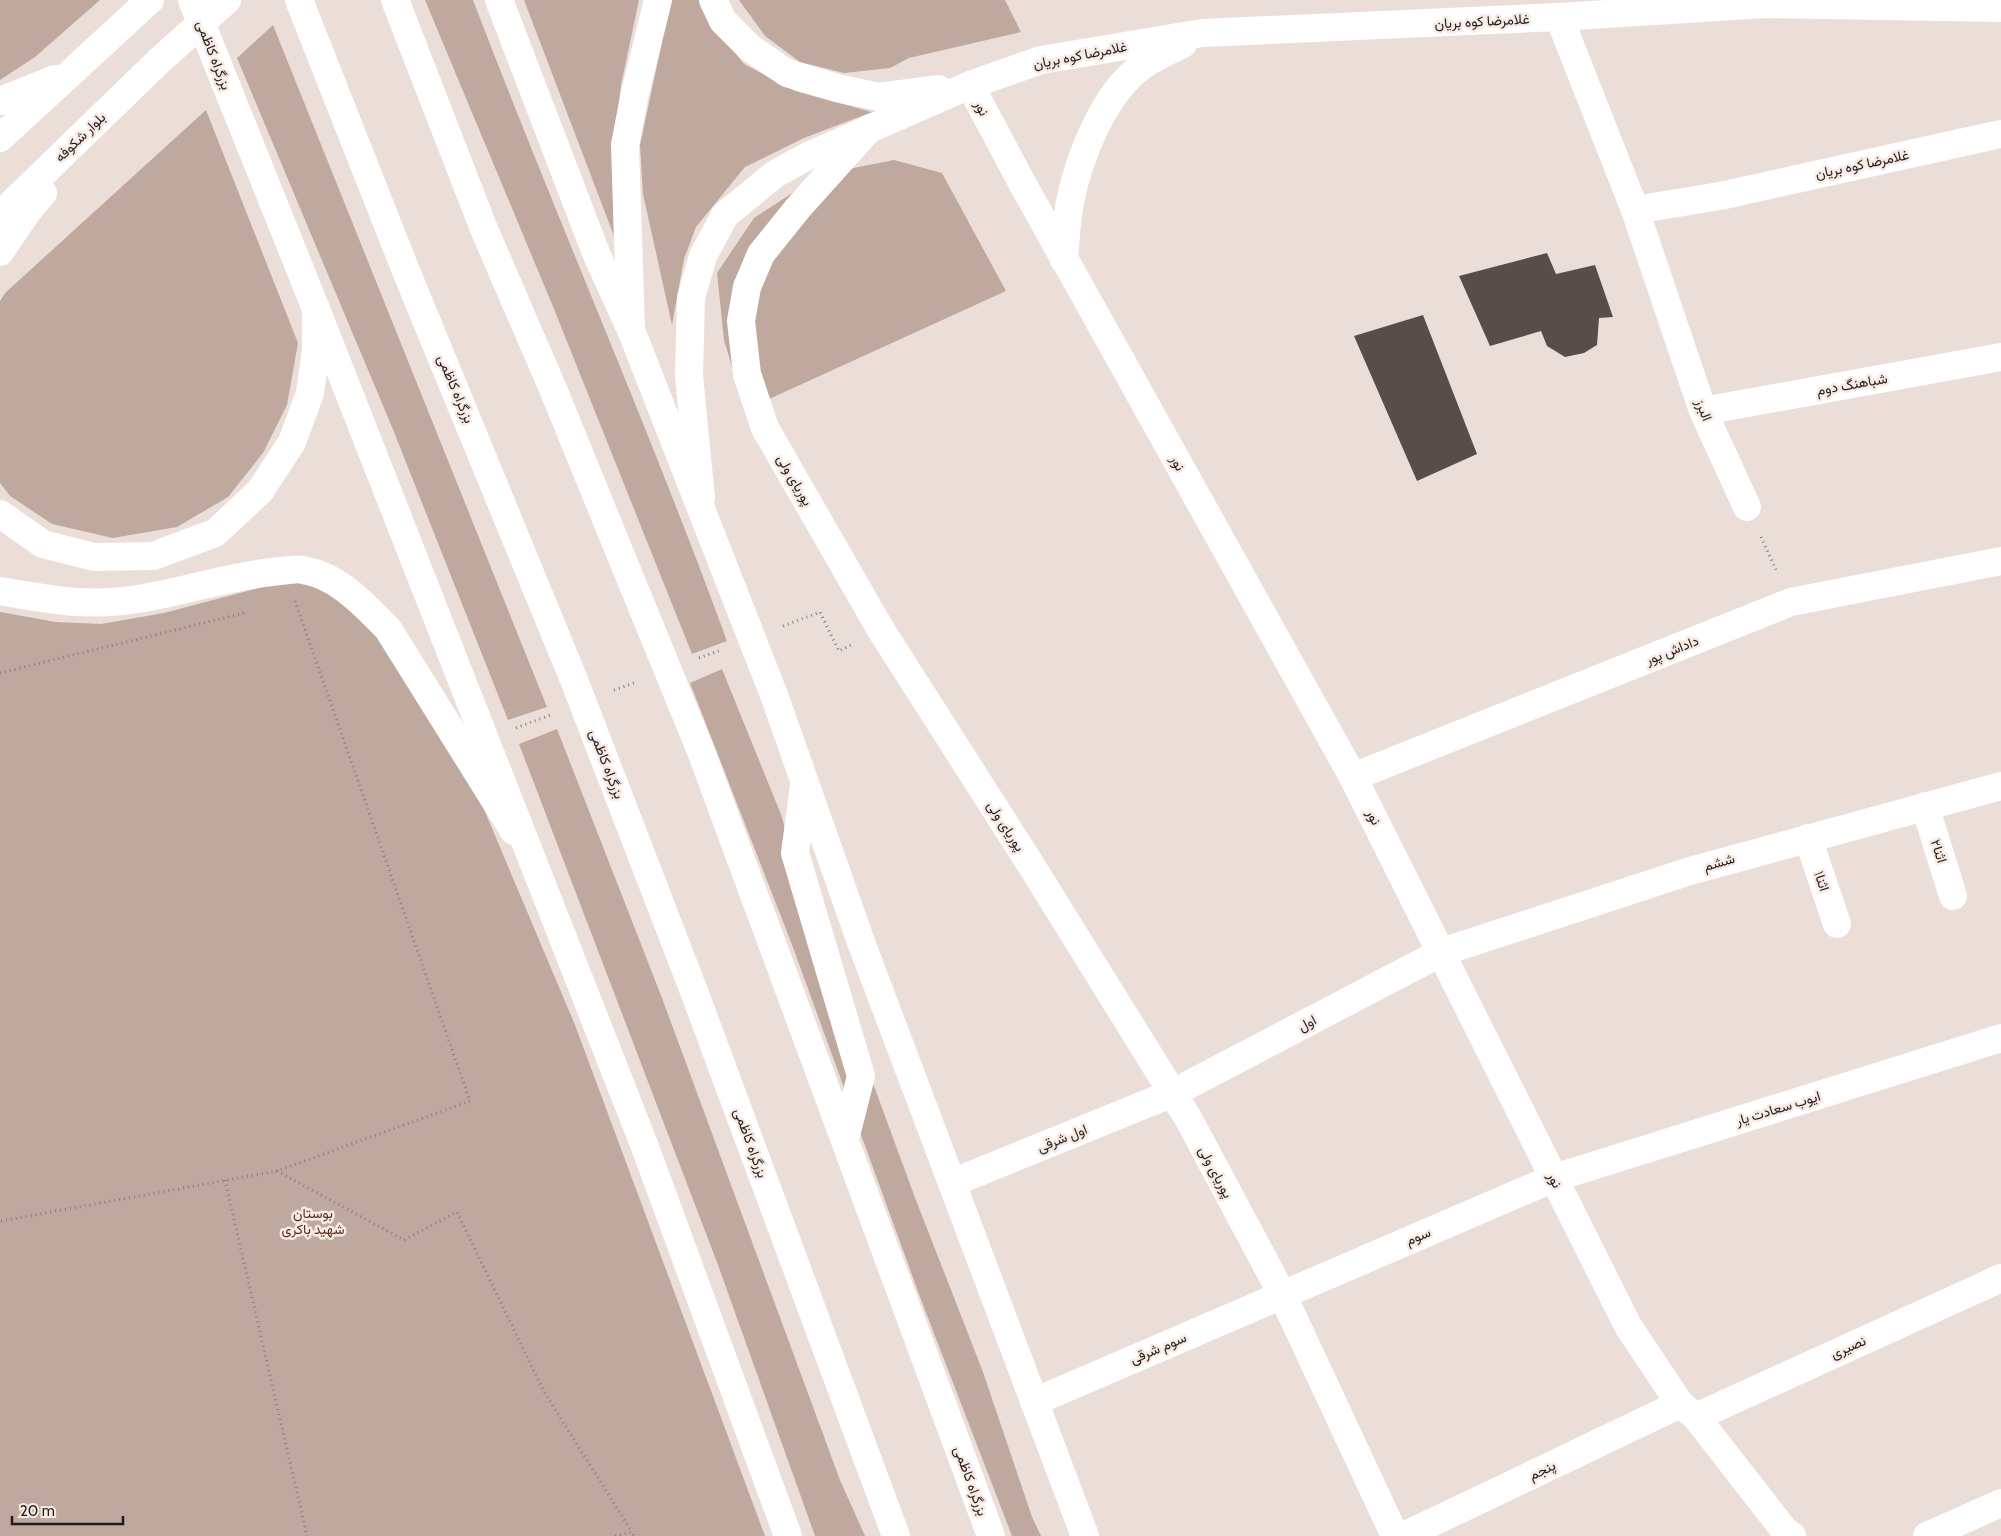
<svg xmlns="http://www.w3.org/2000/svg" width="2001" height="1536" viewBox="0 0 2001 1536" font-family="Cabin,Vazirmatn,sans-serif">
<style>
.green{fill:#bfa99f}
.building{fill:#584d48}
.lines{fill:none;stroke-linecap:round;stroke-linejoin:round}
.path{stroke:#887f7b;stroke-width:3;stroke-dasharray:1 4;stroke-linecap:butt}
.street{stroke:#fff;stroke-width:28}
.secondary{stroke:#fff;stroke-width:28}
.primary{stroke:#fff;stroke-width:28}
.highway{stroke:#fff;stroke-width:28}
.labels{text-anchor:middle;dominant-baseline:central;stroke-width:5;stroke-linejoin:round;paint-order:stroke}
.street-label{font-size:14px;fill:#211c1a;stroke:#f8ebe5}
.park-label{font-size:14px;fill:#592d16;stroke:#f8ebe5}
</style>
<rect width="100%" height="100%" fill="#ebded8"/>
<path class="green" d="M0,0H100L35,57L0,80Z
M425,0H473C555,215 648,425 727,641L692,654L554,309Z
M524,0H639L621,85L612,160L614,236Z
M671,0H700L709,19L744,64L795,91L872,112L804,138L745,167L696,227L684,259L672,325L643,194L640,145Z
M739,0H1005L1021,32L909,58L890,68L844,73L800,62L765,36Z
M273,25L547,707L508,720L392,427L237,58Z
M206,110L298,343L287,405L263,453L228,497L177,527L113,538L52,524L10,496L0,483V301L5,293Z
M894,160L942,173L1006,291L745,410L724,340L717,273L754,218L800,188L839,171Z
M282,582L316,584L369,626L403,669L483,807L575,1025L765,1536H0V612L56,622L101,624L164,613Z
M722,669L780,812L823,947L914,1195L983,1372L1032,1517L1041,1536H1012L920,1297L791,942L690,683Z
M557,729L662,998L840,1480L865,1536H815L718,1265L519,744Z"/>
<path class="building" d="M1547,253L1556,274L1595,265L1613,317L1599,318L1597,345L1584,353L1565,357L1547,346L1541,331L1490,346L1459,276Z
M1423,315L1477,454L1417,481L1354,336Z"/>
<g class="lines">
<path class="path" d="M1761,537L1777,572
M295,601L470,1101L277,1171L404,1240L457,1212L543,1390L632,1532
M783,626L820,612L839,651L851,645
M699,658L721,650
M0,673L244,613
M614,690L637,682
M516,728L553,714
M225,1180L307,1536
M1,1221L277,1171
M615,1536L632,1532L634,1536"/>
<path class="street" d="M1559,17L1635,210L1703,411L1747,507
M869,129L798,208L761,254L747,287L741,321L747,374L765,428L881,630L1031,865L1188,1118L1282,1294L1395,1536
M1635,210L1720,196L2001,134
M1703,411L2001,357
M1353,777L1791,602L2001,561
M1925,806L1953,896
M1808,838L1837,924
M952,1183L1173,1093L1442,952L1690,871L2001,786
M1034,1402L1554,1178L2001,1038
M1696,1417L2001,1278
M1404,1536L1680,1404
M1927,1536L2001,1503"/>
<path class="secondary" d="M713,0L723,21L750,48L787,73L837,88L879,97L939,89
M970,85L1021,181L1353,777L1628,1326L1680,1404L1696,1417L1785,1531L1792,1536
M1064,260C1066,241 1066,221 1070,202C1079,157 1104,93 1142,66C1154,57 1169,51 1183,44
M701,498L689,376L691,298L703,256L725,215L775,174L808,156L970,85L1041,60L1202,33L1559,17L1766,4L2001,8"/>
<path class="primary" d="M0,101L55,79
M0,138L150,0
M0,215L160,60L227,0
M0,252L27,212L43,193
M631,330L625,145L635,93L658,0
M0,514L43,544L94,557L153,556L215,533L260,491L292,442L310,393L316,350V310
M0,591C57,601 92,608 150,597C193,589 236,575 280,571C287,571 296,568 303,570C339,576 363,604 388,629L514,831"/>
<path class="highway" d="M192,0L316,309L645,1147L788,1536
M299,0L406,271L574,680L695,994L896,1536
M395,0L484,229L553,389L702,754L991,1536
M499,0L596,253L631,330L774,695L861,942L1085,1536
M804,786L795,853L861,1076L845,1139"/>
</g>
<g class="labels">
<g class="street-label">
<text transform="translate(1482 21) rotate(-3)">غلامرضا کوه بریان</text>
<text transform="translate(214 55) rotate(69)">بزرگراه کاظمی</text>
<text transform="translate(1080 55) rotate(-11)">غلامرضا کوه بریان</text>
<text transform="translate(982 108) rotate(62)">نور</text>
<text transform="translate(80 137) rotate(-44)">بلوار شکوفه</text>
<text transform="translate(1862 164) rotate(-12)">غلامرضا کوه بریان</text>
<text transform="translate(1852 384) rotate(-10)">شباهنگ دوم</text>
<text transform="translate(456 389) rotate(67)">بزرگراه کاظمی</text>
<text transform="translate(1704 410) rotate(68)">البرز</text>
<text transform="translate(1178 463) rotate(61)">نور</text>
<text transform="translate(795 480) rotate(60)">پوریای ولی</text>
<text transform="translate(1672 650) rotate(-22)">داداش پور</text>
<text transform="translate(607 764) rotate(69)">بزرگراه کاظمی</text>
<text transform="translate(1374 817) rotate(63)">نور</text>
<text transform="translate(1006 826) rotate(57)">پوریای ولی</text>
<text transform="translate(1939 851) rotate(72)">اثنا۲</text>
<text transform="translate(1719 862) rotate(-16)">ششم</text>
<text transform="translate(1822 881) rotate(72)">اثنا۱</text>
<text transform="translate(1307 1023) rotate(-28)">اول</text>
<text transform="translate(1778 1108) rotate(-17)">ایوب سعادت یار</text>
<text transform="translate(1062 1138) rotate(-22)">اول شرقی</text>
<text transform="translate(751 1143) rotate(70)">بزرگراه کاظمی</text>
<text transform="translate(1216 1172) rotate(62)">پوریای ولی</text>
<text transform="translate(1555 1180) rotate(63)">نور</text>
<text transform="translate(1418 1236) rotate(-23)">سوم</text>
<text transform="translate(1848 1347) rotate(-24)">نصیری</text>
<text transform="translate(1158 1348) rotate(-23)">سوم شرقی</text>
<text transform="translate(1542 1470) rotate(-26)">پنجم</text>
<text transform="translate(971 1481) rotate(70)">بزرگراه کاظمی</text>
</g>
<g class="park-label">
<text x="313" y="1213">بوستان<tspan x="313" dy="16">شهید باکری</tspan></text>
</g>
</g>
<path d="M12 1516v8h111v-8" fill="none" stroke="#211c1a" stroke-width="2.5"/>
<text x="20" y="1516" font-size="15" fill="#211c1a" stroke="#f8ebe5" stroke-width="4" paint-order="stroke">20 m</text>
</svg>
